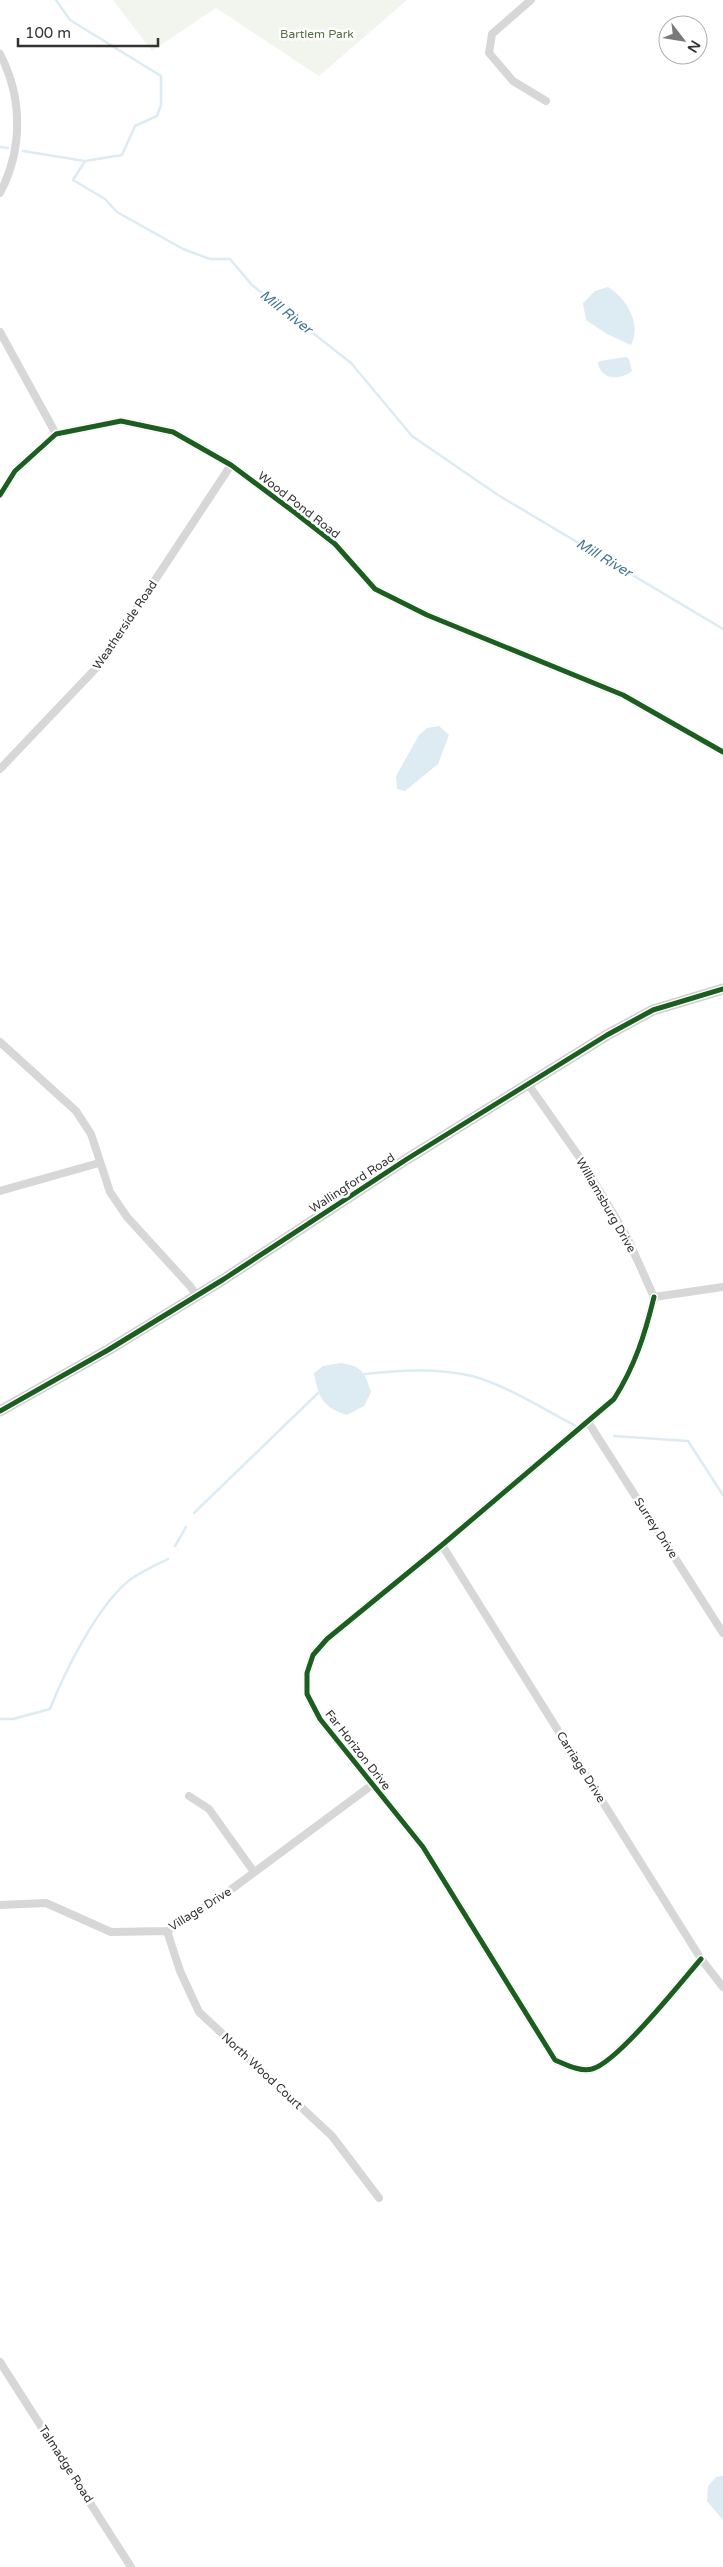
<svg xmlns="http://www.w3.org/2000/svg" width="723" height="2567" viewBox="0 0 723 2567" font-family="'Varela Round',sans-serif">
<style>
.green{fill:#f1f5ed}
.water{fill:#ddebf3}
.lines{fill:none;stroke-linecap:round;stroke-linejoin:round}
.stream{stroke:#ddebf3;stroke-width:2.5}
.street{stroke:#d7d7d7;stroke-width:8}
.secondary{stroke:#d0d0d0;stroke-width:11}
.cycleway-casing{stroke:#fff;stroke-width:8}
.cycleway{stroke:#1b5e20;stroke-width:5}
.labels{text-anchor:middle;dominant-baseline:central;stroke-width:5;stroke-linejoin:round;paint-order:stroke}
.park-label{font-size:12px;fill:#56703f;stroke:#fff}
.street-label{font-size:12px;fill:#333;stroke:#fff}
.water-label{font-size:14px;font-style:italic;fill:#3f7597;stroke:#fff}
</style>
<rect width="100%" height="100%" fill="#fff"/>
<path class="green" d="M113,0H407L319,76L216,8L152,51Z"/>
<path class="water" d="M608,287C626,298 642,323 631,345L607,334L586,320L583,303L595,291Z
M626,357L629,359L632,371C621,380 601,381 598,363L600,361Z
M439,726L449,735L438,764L405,791L397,789L396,776L419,735L427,728Z
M341,1363C363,1367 364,1371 371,1392L364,1406L347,1415C322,1407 319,1398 314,1373L323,1366Z
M723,2476V2520L707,2501L708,2486L716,2477Z"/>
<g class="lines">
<path class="stream" d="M56,0L70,20L161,76V105L157,116L135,126L122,155L85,161L73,180L105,199L117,212L183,249L210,259H230L252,285L351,363L412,436L498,495L723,629
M0,147L8,148
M23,151L85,161
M365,1374C398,1370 439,1368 472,1376C506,1385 545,1410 576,1426
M614,1436L688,1441L723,1495
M194,1513L318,1393
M175,1546L186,1527
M0,1719H13L50,1709C65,1671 98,1604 131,1579C143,1571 156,1565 168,1559"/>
<path class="street" d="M531,0L492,34L489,53L513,81L546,101
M0,54C23,98 23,149 0,193
M0,332L56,434
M0,495L15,471L56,434L121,421L173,432L231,465L294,512L335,544L375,589L427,615L623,695L723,752
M0,769L99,665L231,465
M0,1042L76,1111L91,1134L110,1192L127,1217L190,1286L197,1296
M528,1084L580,1158L626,1235L654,1297
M0,1191L99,1163
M654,1297C645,1334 635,1366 614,1399L442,1545L327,1639L313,1655L307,1673V1694L320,1719L423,1847L555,2060C567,2065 580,2072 592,2069C617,2063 682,1981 701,1959
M654,1297L723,1287
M588,1422L723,1633
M442,1545L701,1959L723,1987
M189,1796L209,1809L254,1872
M0,1905L46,1903L111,1932L167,1931L221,1897L372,1785
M167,1931L180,1971L199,2012L332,2136L379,2198
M0,2362L131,2567"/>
<path class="secondary" d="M0,1411L108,1350L224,1279L407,1159L607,1035L653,1010L723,989"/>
<defs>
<path id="cycleway" d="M0,495L15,471L56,434L121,421L173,432L231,465L294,512L335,544L375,589L427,615L623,695L723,752
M654,1297C645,1334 635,1366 614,1399L442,1545L327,1639L313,1655L307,1673V1694L320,1719L423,1847L555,2060C567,2065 580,2072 592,2069C617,2063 682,1981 701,1959
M0,1411L108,1350L224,1279L407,1159L607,1035L653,1010L723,989"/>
</defs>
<use href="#cycleway" class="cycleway-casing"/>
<use href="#cycleway" class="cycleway"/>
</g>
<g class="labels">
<g class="park-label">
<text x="317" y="34">Bartlem Park</text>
</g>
<g class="street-label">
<text transform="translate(299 505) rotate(38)">Wood Pond Road</text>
<text transform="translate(125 625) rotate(-56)">Weatherside Road</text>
<text transform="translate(352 1183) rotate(-33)">Wallingford Road</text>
<text transform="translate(606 1205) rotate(60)">Williamsburg Drive</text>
<text transform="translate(656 1528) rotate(57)">Surrey Drive</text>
<text transform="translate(358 1750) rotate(52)">Far Horizon Drive</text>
<text transform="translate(581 1767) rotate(58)">Carriage Drive</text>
<text transform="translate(200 1909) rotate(-32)">Village Drive</text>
<text transform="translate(262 2071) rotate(43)">North Wood Court</text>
<text transform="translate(66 2464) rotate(57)">Talmadge Road</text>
</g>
<g class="water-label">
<text transform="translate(286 312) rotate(38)">Mill River</text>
<text transform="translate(604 558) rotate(31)">Mill River</text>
</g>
</g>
<g transform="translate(683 40) rotate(121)"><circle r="24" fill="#ffffff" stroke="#adadad"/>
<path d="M0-4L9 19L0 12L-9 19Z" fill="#7a7a7a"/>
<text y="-8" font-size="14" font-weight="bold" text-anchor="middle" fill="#333333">N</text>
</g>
<path d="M18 38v8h140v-8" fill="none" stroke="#333333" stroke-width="2.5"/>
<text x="25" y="38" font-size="15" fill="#333333" stroke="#ffffff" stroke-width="4" paint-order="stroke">100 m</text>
</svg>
